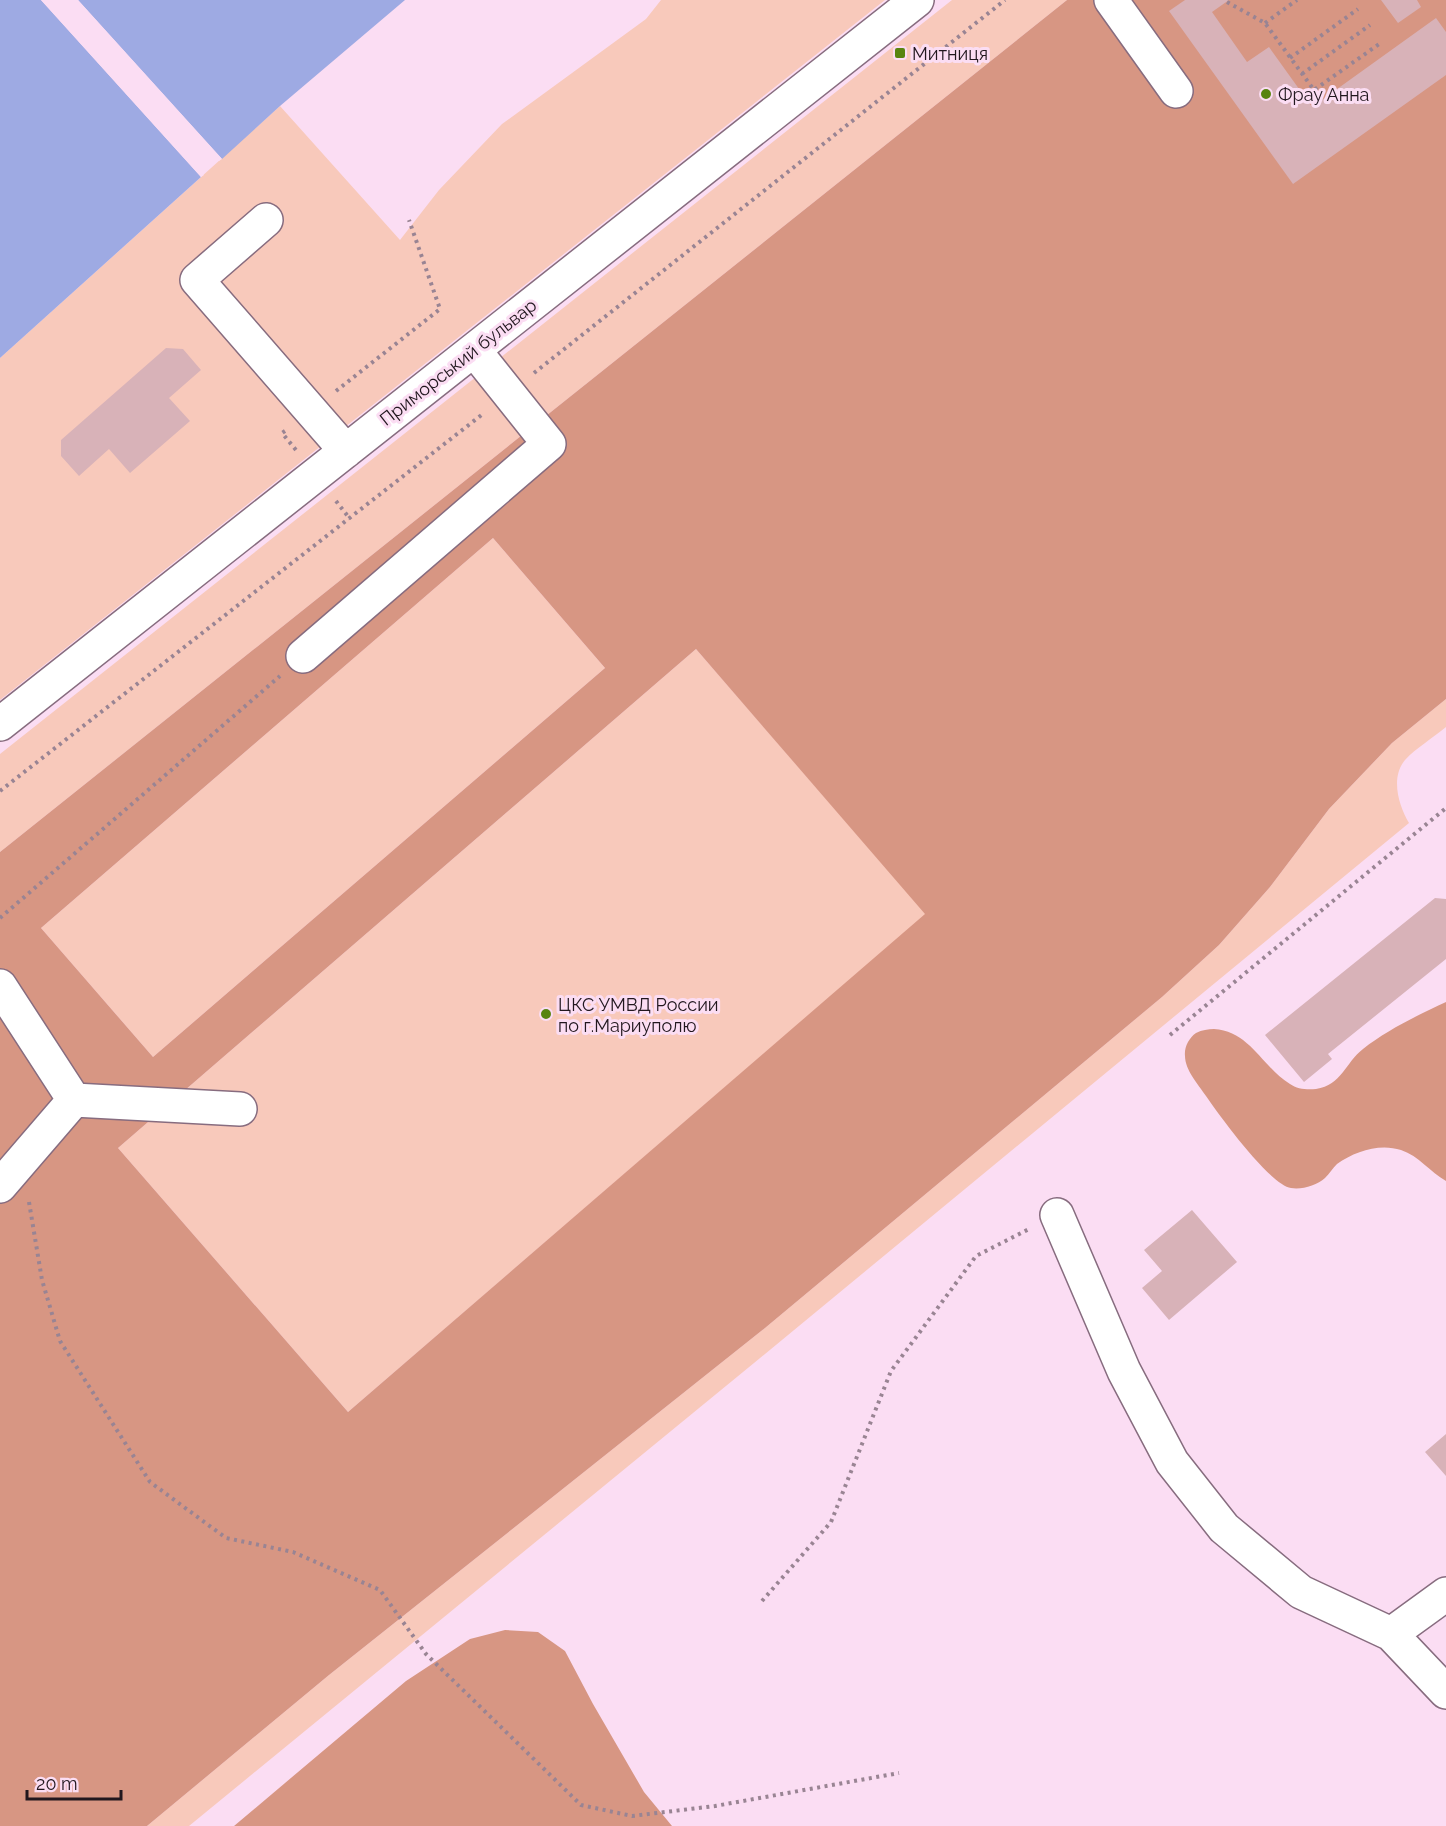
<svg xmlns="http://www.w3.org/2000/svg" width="1446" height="1826" viewBox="0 0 1446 1826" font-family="Raleway,sans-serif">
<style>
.green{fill:#f8c9bb}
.forest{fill:#d79683;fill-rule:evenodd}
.water{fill:#9eaae3}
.pier{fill:#fbddf3}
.building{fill:#d8b2b8}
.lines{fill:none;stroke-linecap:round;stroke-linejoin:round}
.minor-casing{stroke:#876c7f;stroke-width:36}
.path{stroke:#998493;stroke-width:4;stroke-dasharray:3 4.5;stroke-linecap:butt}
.minor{stroke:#fff;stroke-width:33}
.poi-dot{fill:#58840f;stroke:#fbddf3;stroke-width:2}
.labels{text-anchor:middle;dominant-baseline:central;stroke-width:6;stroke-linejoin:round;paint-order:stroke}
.poi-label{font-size:18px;fill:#21171e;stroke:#fbddf3;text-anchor:start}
.street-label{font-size:18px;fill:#21171e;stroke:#fbddf3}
</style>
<rect width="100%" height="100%" fill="#fbddf3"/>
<path class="green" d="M661,0H885L0,700V358L280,106L400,240L439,190L502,124L646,19Z
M952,0H1067L0,852V754Z
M493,538L605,668L153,1057L41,928Z
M696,649L926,914L348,1412L118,1148Z
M1446,699V727C1433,738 1416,748 1405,760C1390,778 1399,806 1409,823L754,1363L189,1826H147L329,1675L765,1328L1162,997L1219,945L1270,887L1329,809L1392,743Z"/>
<path class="forest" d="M1067,0H1446V699L1392,743L1329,809L1270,887L1219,945L1162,997L765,1328L329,1675L147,1826H0V852ZM493,538L605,668L153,1057L41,928ZM696,649L925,914L348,1412L118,1148Z
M1446,1002V1181C1430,1172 1419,1156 1401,1150C1380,1143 1355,1151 1337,1164C1333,1168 1329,1174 1325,1178C1317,1185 1302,1190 1291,1188C1270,1185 1219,1115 1206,1096C1198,1084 1185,1070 1185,1056C1184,1047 1189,1038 1196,1033C1202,1030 1208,1029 1214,1029C1250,1031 1263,1068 1290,1084C1297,1089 1307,1090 1316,1089C1342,1085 1345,1063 1363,1049C1387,1030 1418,1015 1446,1002Z
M505,1630L538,1632L565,1651L593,1704L644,1792L672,1826H234L406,1681L470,1639Z"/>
<path class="water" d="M0,0H41L201,177L0,358Z
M78,0H405L280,106L222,159Z"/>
<path class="pier" d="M41,0H45L204,175L201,177Z
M75,0H78L222,159L219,161Z"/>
<path class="building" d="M1185,0H1229L1212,12L1247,62L1269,47L1312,107L1436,18L1446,32V75L1293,184L1169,11Z
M1381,0H1417L1421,7L1398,23Z
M166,348L183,349L201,370L169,398L190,421L130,473L109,449L79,476L61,456V440Z
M1435,898L1446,899V959L1328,1054L1332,1059L1304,1082L1265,1035Z
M1192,1210L1237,1262L1169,1320L1142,1288L1162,1271L1144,1250Z
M1446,1434V1476L1425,1452Z"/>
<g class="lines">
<defs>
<path id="minor" d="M1111,0L1176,91
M266,220L197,280L346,451
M303,656L549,444L474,350
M0,724L917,0
M0,986L74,1100
M74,1100L240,1109
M0,1186L74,1100
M1057,1215L1124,1371L1172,1462L1224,1528L1301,1592L1391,1634L1446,1692
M1391,1634L1446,1594"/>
</defs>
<use href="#minor" class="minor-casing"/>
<path class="path" d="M1227,2L1265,23L1314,90L1382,42
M1265,23L1297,0
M1290,58L1358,9
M1302,74L1370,25
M534,373L1005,0
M336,391L440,309L409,220
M285,431L282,433L296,450
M336,501L350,519
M0,791L484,413
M0,918L280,676
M1170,1035L1446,808
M29,1202L42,1280L60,1341L150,1482L226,1538L293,1552L380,1590L426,1654L581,1805L632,1816L715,1806L899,1773
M762,1601L831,1522L891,1371L976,1256L1029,1229"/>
<use href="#minor" class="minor"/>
</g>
<g class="poi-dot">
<rect x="894" y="47" width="12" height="12" rx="3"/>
<circle cx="1266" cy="94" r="6"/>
<circle cx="546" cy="1014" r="6"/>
</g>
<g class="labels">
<g class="poi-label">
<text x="912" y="53">Митниця</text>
<text x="1278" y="94">Фрау Анна</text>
<text x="558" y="1004">ЦКС УМВД России<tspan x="558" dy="21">по г.Мариуполю</tspan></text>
</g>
<g class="street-label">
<text transform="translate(458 362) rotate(-38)">Приморський бульвар</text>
</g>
</g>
<path d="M27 1790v9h94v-9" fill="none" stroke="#21171e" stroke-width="3"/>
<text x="36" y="1790" font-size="18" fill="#21171e" stroke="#fbddf3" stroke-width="4.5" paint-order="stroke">20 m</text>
</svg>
